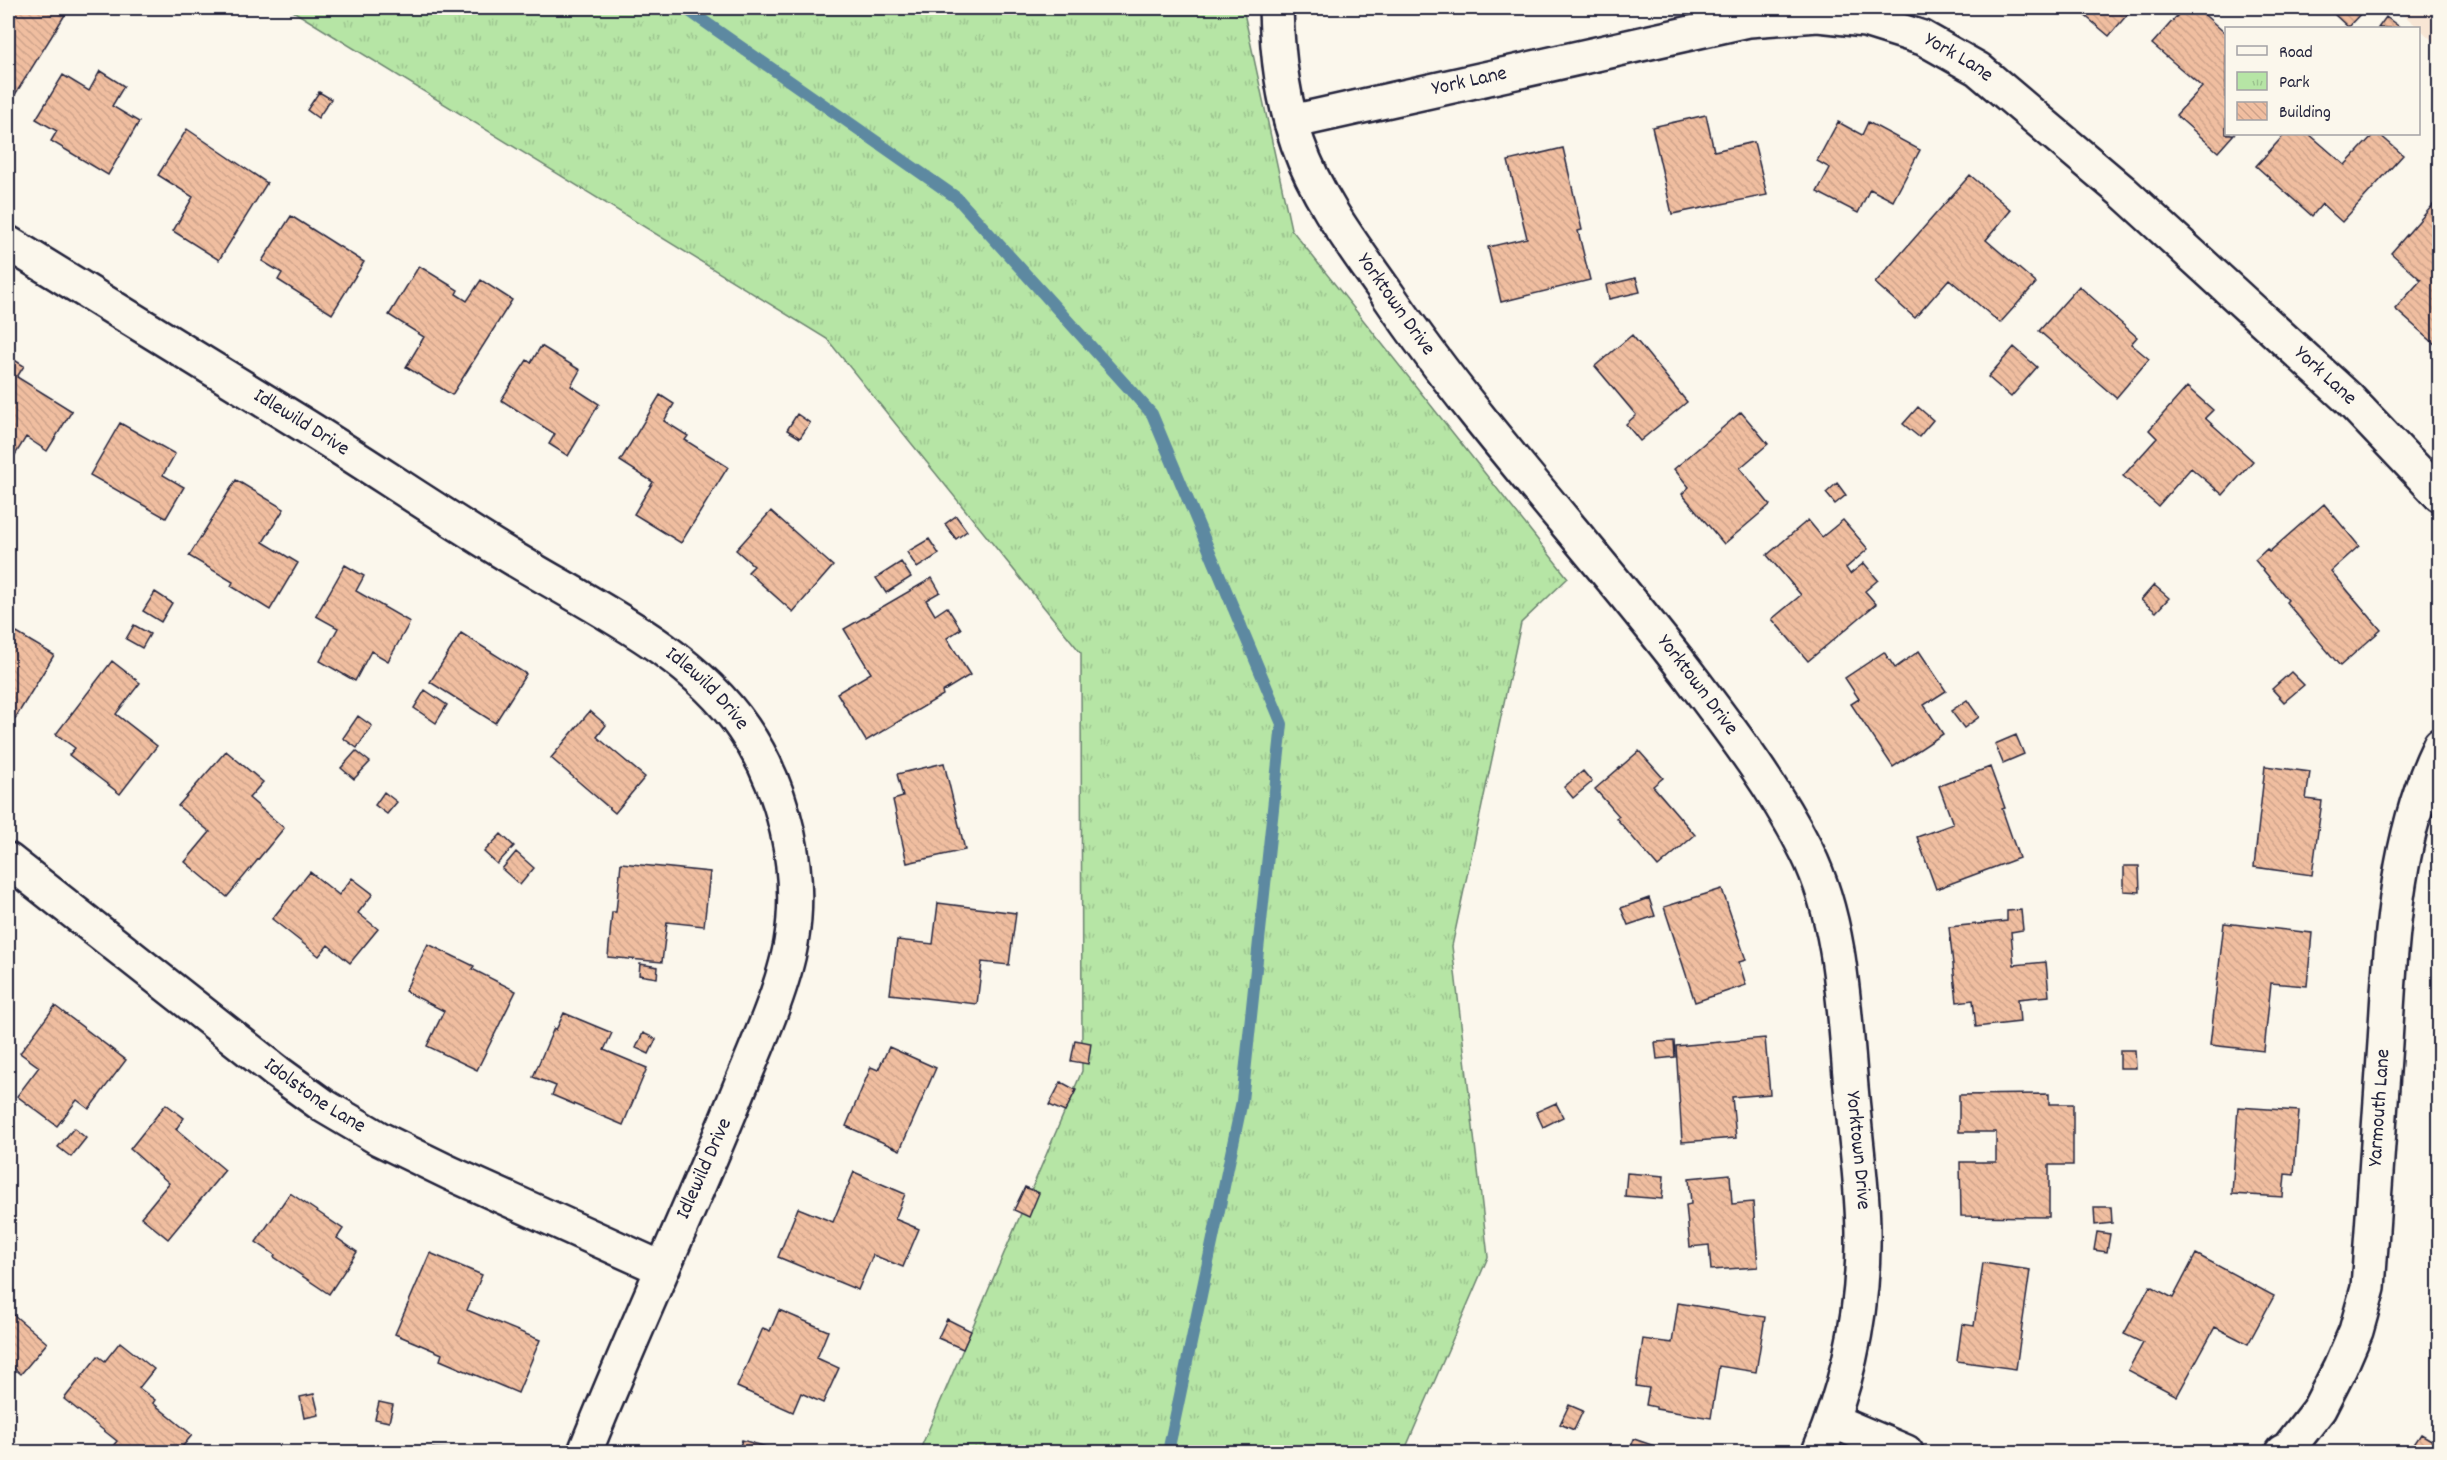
<svg xmlns="http://www.w3.org/2000/svg" width="2447" height="1460" viewBox="0 0 2447 1460" font-family="Dekko,sans-serif">
<style>
.built{fill:#f8e6d5}
.park{fill:url(#park-tufts);stroke:#6c8470;stroke-width:1.5}
.lines{fill:none;stroke-linecap:round;stroke-linejoin:round}
.stream{stroke:#5d89a1;stroke-width:12}
.building{fill:url(#building-back-hatch);stroke:#22223b;stroke-width:1.5}
.minor-casing{stroke:#22223b;stroke-width:38}
.minor{stroke:#fbf7ec;stroke-width:33}
.labels{text-anchor:middle;dominant-baseline:central;stroke-width:5;stroke-linejoin:round;paint-order:stroke}
.street-label{font-size:21px;fill:#22223b;stroke:#fbf7ec}
</style>
<defs>
<pattern id="park-tufts" width="24" height="20" patternUnits="userSpaceOnUse" patternTransform="scale(1.5)"><rect width="24" height="20" fill="#b6e5a5"/><path d="M3 7l-1-3M5 7V3M7 7l1-3M15 17l-1-3M17 17v-4M19 17l1-3" fill="none" stroke="#9cc48f"/></pattern>
<pattern id="building-back-hatch" width="6" height="6" patternUnits="userSpaceOnUse" patternTransform="scale(1.5)"><rect width="6" height="6" fill="#f0bea0"/><path d="M-1 5l2 2M0 0l6 6M5-1l2 2" fill="none" stroke="#cea38b"/></pattern>
</defs>
<rect width="100%" height="100%" fill="#fbf7ec"/>
<filter id="ink" filterUnits="userSpaceOnUse"><feTurbulence type="fractalNoise" baseFrequency=".0167" numOctaves="2"/><feDisplacementMap in="SourceGraphic" scale="12" xChannelSelector="R" yChannelSelector="G"/><feConvolveMatrix kernelMatrix="1 2 1 2 8 2 1 2 1" color-interpolation-filters="sRGB"/></filter>
<g filter="url(#ink)">
<path class="built" d="M2396,8H2439V46Z"/>
<path class="park" d="M288,8H1243L1291,229L1568,578L1521,623L1452,946L1488,1257L1404,1452H919L1082,1071L1081,653L827,339Z"/>
<g class="lines">
<path class="stream" d="M685,8L957,198L1152,414L1282,724L1242,1101L1168,1452"/>
</g>
<path class="building" d="M8,8H64L68,10L8,106Z
M2076,8H2133L2109,36Z
M2184,8H2197L2226,34V134H2234L2218,152L2176,115L2202,87L2152,44Z
M2342,8H2366L2348,27L2335,15Z
M2386,17L2401,28H2378Z
M100,71L124,86L112,106L139,122L108,175L51,141L57,131L36,119L63,75L89,91Z
M319,92L331,99L318,118L307,110Z
M1706,115L1714,151L1754,142L1767,195L1672,214L1652,127Z
M1838,122L1862,135L1868,122L1920,150L1893,201L1870,189L1858,213L1817,192L1830,168L1817,161Z
M187,129L267,183L219,260L173,231L193,197L158,175Z
M2285,134H2309L2345,165L2374,134H2379L2403,155L2342,222L2322,204L2312,216L2256,166Z
M1563,148L1582,230L1578,231L1590,280L1501,302L1488,247L1527,238L1508,161Z
M1970,175L2011,210L1986,240L2036,283L2000,323L1949,279L1915,318L1875,283Z
M2440,197V342L2436,345L2395,309L2421,280L2391,253Z
M291,216L364,262L332,314L278,280L282,273L262,261Z
M419,266L458,290L456,294L467,301L481,280L512,300L452,395L406,367L424,337L389,315Z
M1636,278L1640,292L1609,299L1606,285Z
M2079,286L2137,337L2131,344L2149,359L2116,398L2039,331Z
M1632,335L1687,402L1640,441L1626,424L1636,415L1595,366Z
M541,346L580,370L571,386L599,404L568,456L549,444L555,434L501,400L527,360L531,363Z
M2014,347L2037,367L2011,397L1988,377Z
M8,356L24,366L17,377L72,411L47,451L26,437L12,460L8,457Z
M2187,387L2213,410L2205,418L2253,461L2223,495L2191,468L2158,506L2123,476L2157,438L2149,430Z
M660,395L674,404L664,421L688,436L685,440L728,467L681,543L634,514L653,482L620,461Z
M1918,407L1933,420L1919,437L1903,424Z
M1741,412L1768,444L1740,468L1770,505L1724,544L1682,494L1689,487L1674,469Z
M797,414L810,423L800,438L787,430Z
M120,423L175,454L163,475L184,487L166,518L90,475Z
M236,480L284,509L263,542L298,563L270,610L231,586L233,582L189,556Z
M1837,483L1846,495L1835,504L1826,493Z
M2324,504L2359,546L2331,571L2381,630L2340,666L2286,602L2288,600L2255,560L2267,549L2269,552Z
M771,511L833,566L793,612L748,572L754,566L736,550Z
M956,516L967,531L956,539L945,524Z
M1808,520L1822,537L1843,520L1868,549L1846,568L1850,574L1864,563L1878,580L1865,591L1876,604L1808,661L1772,619L1801,595L1767,555Z
M929,539L939,554L917,568L907,552Z
M901,562L911,577L886,593L876,578Z
M345,565L364,576L356,591L410,622L388,661L371,651L355,681L320,661L338,628L316,616Z
M932,578L940,592L926,600L935,615L947,607L961,629L947,638L970,675L942,692L943,695L866,741L837,693L871,673L844,629Z
M2154,585L2169,598L2156,612L2141,600Z
M155,592L172,603L161,622L143,611Z
M8,623L12,626L10,629L54,655L8,730Z
M134,625L150,634L142,648L126,639Z
M461,633L526,674L495,723L430,682Z
M1919,651L1946,691L1924,705L1943,734L1893,767L1851,704L1859,699L1845,678L1884,652L1895,668Z
M112,661L140,683L116,714L157,746L120,794L69,755L75,748L56,734Z
M2291,672L2304,685L2284,702L2272,689Z
M425,690L447,705L436,723L414,708Z
M1967,700L1979,717L1964,728L1951,711Z
M590,711L606,725L597,737L645,777L615,813L551,758Z
M358,716L372,726L357,748L343,738Z
M2016,735L2024,754L2003,763L1995,744Z
M226,751L263,782L249,798L284,828L227,897L185,862L210,832L178,806Z
M356,751L370,762L354,779L341,768Z
M1639,751L1663,778L1653,786L1695,835L1658,867L1616,818L1619,816L1595,789Z
M944,763L965,850L907,863L893,800L903,797L897,774Z
M2265,766L2310,772L2306,799L2322,801L2312,875L2254,867Z
M1990,767L2005,808L2002,809L2019,858L1936,889L1917,837L1953,824L1939,786Z
M1583,771L1592,782L1573,798L1564,787Z
M384,792L397,802L387,814L375,805Z
M501,834L514,846L497,864L484,852Z
M516,852L534,868L520,885L502,869Z
M621,863L710,872L704,926L667,922L662,962L608,957L612,912H616Z
M2124,866H2139L2140,892L2124,891Z
M310,872L339,895L352,878L373,894L358,913L378,929L350,963L328,945L319,956L272,919Z
M1722,889L1746,960L1739,962L1746,985L1695,1002L1664,907Z
M1649,898L1655,916L1628,925L1621,908Z
M938,903L1016,913L1009,965L982,962L977,1004L890,994L897,940L933,944Z
M2021,910L2023,930L2011,932L2014,965L2046,962L2049,996L2018,999L2020,1022L1976,1027L1973,1000L1957,1002L1949,927L2007,921V911Z
M2224,923L2312,933L2307,986L2271,983L2264,1051L2210,1045Z
M428,944L474,966L472,969L516,991L477,1070L427,1046L444,1011L405,991Z
M640,964L658,967L657,978L639,975Z
M55,1006L126,1060L89,1109L77,1100L57,1126L17,1096L39,1067L20,1053Z
M564,1013L612,1033L604,1050L647,1068L623,1125L552,1095L556,1086L533,1077L554,1028L556,1030Z
M643,1033L656,1039L649,1054L636,1048Z
M1765,1038L1770,1094L1732,1097L1736,1138L1682,1142L1676,1046Z
M1075,1040L1091,1043L1088,1064L1071,1061Z
M1674,1041L1675,1057L1657,1059L1655,1042Z
M889,1047L936,1068L900,1150L846,1126L871,1067L878,1070Z
M2120,1050H2135L2136,1068H2120Z
M1061,1082L1076,1090L1065,1112L1049,1105Z
M2049,1094V1104H2073V1165H2049V1217L1961,1216L1960,1162H1996V1132H1959V1095Z
M1556,1103L1563,1117L1543,1127L1536,1112Z
M166,1104L184,1118L176,1129L225,1170L168,1239L141,1217L169,1183L130,1149Z
M2238,1107L2299,1111L2294,1175L2285,1174L2283,1197L2232,1194Z
M74,1128L86,1138L71,1157L58,1147Z
M854,1172L905,1194L895,1219L919,1229L903,1267L873,1255L858,1290L778,1257L798,1208L833,1222Z
M1627,1173L1664,1176L1662,1199L1625,1196Z
M1730,1174L1732,1204L1753,1202L1758,1267L1711,1270L1709,1245L1690,1247L1686,1205L1691,1204L1689,1178Z
M1025,1187L1039,1193L1029,1217L1014,1210Z
M290,1193L343,1229L337,1238L357,1252L329,1294L274,1257L275,1255L256,1242Z
M2094,1207H2111L2112,1223L2095,1225Z
M2097,1232L2110,1234L2107,1252L2094,1250Z
M430,1253L482,1275L467,1310L540,1340L518,1393L440,1360L442,1354L395,1334Z
M2196,1254L2274,1296L2248,1344L2215,1327L2177,1396L2128,1370L2143,1343L2124,1334L2150,1286L2173,1298Z
M1983,1263L2030,1270L2016,1369L1957,1361L1962,1324L1974,1326Z
M1678,1303L1765,1317L1756,1372L1719,1366L1711,1418L1656,1409V1407L1646,1405L1649,1388L1636,1386L1643,1339L1672,1343Z
M8,1310L47,1343L21,1374L8,1363Z
M779,1310L828,1331L817,1358L839,1368L823,1403L801,1393L793,1412L737,1387L763,1328L770,1331Z
M947,1319L971,1331L963,1349L938,1338Z
M120,1342L154,1369L139,1388L155,1400L153,1403L192,1435L178,1452H108L117,1441L64,1399L98,1356L105,1361Z
M314,1394L319,1415L304,1418L300,1397Z
M379,1402L393,1405L389,1422L375,1419Z
M1569,1405L1583,1411L1574,1430L1560,1424Z
M2421,1434L2440,1445V1452H2409Z
M1634,1439L1672,1452H1629Z
M742,1440L784,1452H738Z
M405,1447L493,1452H405Z"/>
<g class="lines">
<defs>
<g id="minor">
<path id="s1" d="M1276,8C1277,52 1283,102 1298,144C1318,201 1356,249 1390,298C1481,431 1592,548 1689,675C1732,732 1775,788 1807,852C1845,929 1844,1023 1853,1108C1857,1153 1864,1200 1863,1246C1862,1317 1847,1387 1819,1452"/>
<path id="s2" d="M1291,122L1749,20L1818,15L1865,20L1923,38L1978,69L2122,191L2348,398L2440,495"/>
<path id="s3" d="M8,243C105,303 202,362 299,422C367,464 434,510 503,552C583,602 689,648 743,728C785,788 803,871 791,943C783,989 756,1048 738,1092C689,1213 633,1331 585,1452"/>
<path id="s4" d="M8,860L277,1072L324,1106L380,1139L450,1173L661,1268"/>
<path d="M1833,1421L1906,1452"/>
<path id="s5" d="M2282,1452L2288,1449L2319,1409L2340,1368L2356,1331L2368,1288C2374,1207 2379,1125 2385,1043C2391,943 2395,837 2440,745"/>
</g>
</defs>
<use href="#minor" class="minor-casing"/>
<use href="#minor" class="minor"/>
</g>
</g>
<g class="labels">
<g class="street-label">
<text stroke="none"><textPath href="#s2" startOffset="687">York Lane</textPath></text>
<text stroke="none"><textPath href="#s2" startOffset="183">York Lane</textPath></text>
<text stroke="none"><textPath href="#s1" startOffset="327">Yorktown Drive</textPath></text>
<text stroke="none"><textPath href="#s2" startOffset="1173">York Lane</textPath></text>
<text stroke="none"><textPath href="#s3" startOffset="344">Idlewild Drive</textPath></text>
<text stroke="none"><textPath href="#s1" startOffset="813">Yorktown Drive</textPath></text>
<text stroke="none"><textPath href="#s3" startOffset="830">Idlewild Drive</textPath></text>
<text stroke="none"><textPath href="#s4" startOffset="387">Idolstone Lane</textPath></text>
<text stroke="none"><textPath href="#s5" startOffset="369">Yarmouth Lane</textPath></text>
<text stroke="none"><textPath href="#s1" startOffset="1317">Yorktown Drive</textPath></text>
<text transform="translate(705 1169) rotate(-66)">Idlewild Drive</text>
</g>
</g>
<rect width="2447" height="1460" fill="none" stroke="#fbf7ec" stroke-width="30"/>
<rect x="15" y="15" width="2417" height="1430" fill="none" stroke="#22223b" stroke-width="2" filter="url(#ink)"/>
<rect x="2225" y="27" width="195" height="108" fill="#fbf7ec" stroke="#a4a2a5" stroke-width="1.5"/>
<rect x="2237" y="46" width="30" height="9" fill="#fbf7ec" stroke="#a4a2a5" stroke-width="1.5"/>
<text x="2279" y="57" font-size="18" fill="#22223b">Road</text>
<rect x="2237" y="72" width="30" height="18" fill="url(#park-tufts)" stroke="#a4a2a5" stroke-width="1.5"/>
<text x="2279" y="87" font-size="18" fill="#22223b">Park</text>
<rect x="2237" y="102" width="30" height="18" fill="url(#building-back-hatch)" stroke="#a4a2a5" stroke-width="1.5"/>
<text x="2279" y="117" font-size="18" fill="#22223b">Building</text>
</svg>
